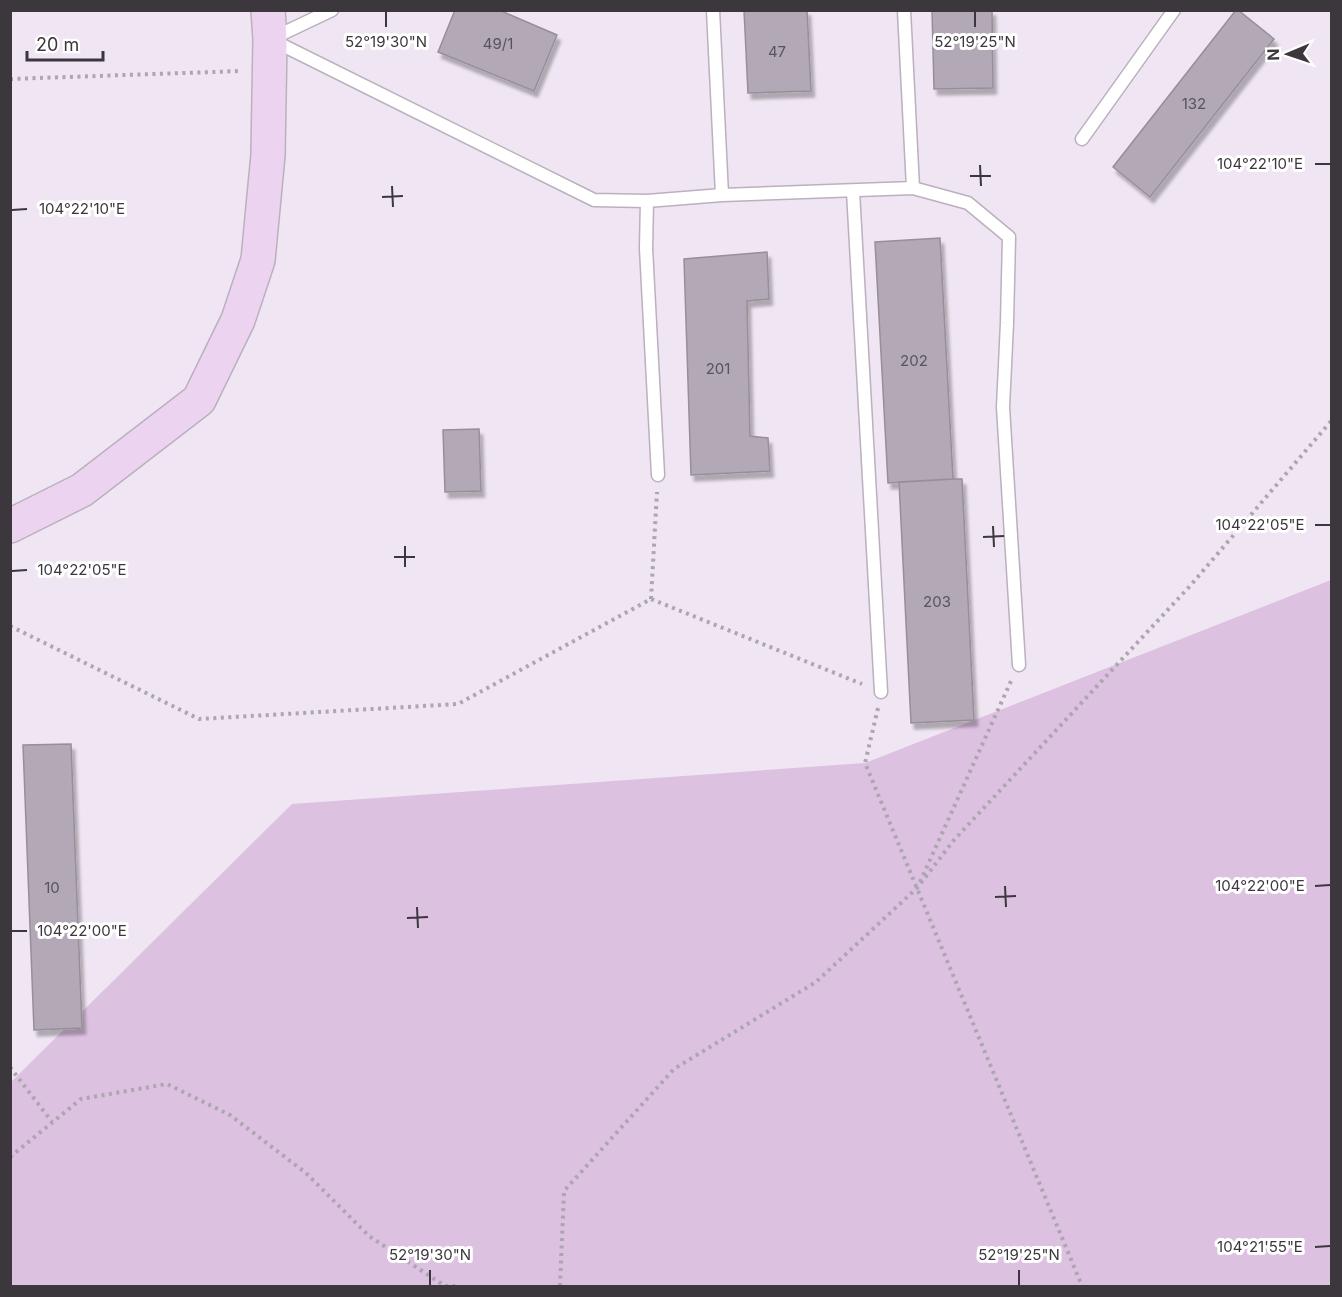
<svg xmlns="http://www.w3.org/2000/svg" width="1342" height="1297" viewBox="0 0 1342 1297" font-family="Inter,sans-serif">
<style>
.green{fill:#dcc1e1}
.building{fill:#b3a8b5;stroke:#988e9a;stroke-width:1.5;filter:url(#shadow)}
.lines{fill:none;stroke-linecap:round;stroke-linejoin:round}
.lane-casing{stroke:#bbb0bd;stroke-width:15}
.secondary-casing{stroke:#bbb0bd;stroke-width:36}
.path{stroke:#ada5af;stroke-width:4;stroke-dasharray:3 4.5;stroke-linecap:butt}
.lane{stroke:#fff;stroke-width:12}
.secondary{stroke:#ecd4f1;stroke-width:33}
.ticks{fill:none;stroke:#3b373c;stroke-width:2}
.labels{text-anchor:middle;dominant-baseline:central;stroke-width:6;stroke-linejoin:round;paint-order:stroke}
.number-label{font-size:15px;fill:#59535a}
.ticks-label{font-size:15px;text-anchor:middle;fill:#3b373c;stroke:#fff;stroke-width:6;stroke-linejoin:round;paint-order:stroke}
</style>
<defs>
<filter id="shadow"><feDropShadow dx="3.5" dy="6" stdDeviation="1.5" flood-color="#0004"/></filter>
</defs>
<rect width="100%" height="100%" fill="#f0e5f2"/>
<path class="green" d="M1331,580V1286H11V1082L292,804L865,763Z"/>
<path class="building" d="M455,10H499L557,35L534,91L438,52Z
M744,10H807L811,91L748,93Z
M932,10H992L993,88L934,89Z
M1236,10H1238L1274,39L1150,197L1113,167Z
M940,238L953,479L888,483L875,242Z
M767,252L769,299L747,301L750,436L768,438L770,471L691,475L684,259Z
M479,429L481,491L445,492L443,430Z
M953,479H962L974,720L911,723L899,482Z
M71,744L82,1028L34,1030L23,745Z"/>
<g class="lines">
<defs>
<path id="lane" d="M713,10L722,195
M904,10L913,188
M271,39L332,10
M274,41L594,200L647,201L722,195L913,188L968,203L1009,237L1007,323L1003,407L1019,665
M1082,139L1174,10
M853,191L881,692
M647,201L646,248L658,475"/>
<path id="secondary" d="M10,526L82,490L199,400L238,320L258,260L268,155L270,39L268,10"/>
</defs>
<use href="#lane" class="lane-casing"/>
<use href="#secondary" class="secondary-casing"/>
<path class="path" d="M10,79L241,71
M651,599L657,492
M10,626L199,719L458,704L651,599L862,684
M878,708L865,763L1082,1286
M920,882L1011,681
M10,1067L52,1122
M10,1157L81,1099L167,1084L230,1115L306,1173L369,1236L445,1286H455
M560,1286L564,1191L674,1069L816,982L917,888L954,840L1190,586L1332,420"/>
<use href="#lane" class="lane"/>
<use href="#secondary" class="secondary"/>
</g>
<path class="ticks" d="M386,12V27M975,12V27M1315,164H1330M980,165L981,186M970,176H991M392,186L393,207M382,197L403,196M12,210L27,209M1315,525H1330M993,526L994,547M983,537L1004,536M405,546V567M394,557H415M12,571L27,570M1005,886L1006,907M1315,886L1330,885M995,897L1016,896M417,907L418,928M407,918L428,917M12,931H27M1315,1247L1330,1246M430,1270V1285M1019,1270V1285"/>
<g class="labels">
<g class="number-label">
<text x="498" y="43">49/1</text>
<text x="777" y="51">47</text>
<text x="1194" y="103">132</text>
<text x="914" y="360">202</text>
<text x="718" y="368">201</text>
<text x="937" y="601">203</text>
<text x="52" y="887">10</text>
</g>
</g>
<g class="ticks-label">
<text x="386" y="47">52°19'30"N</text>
<text x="975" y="47">52°19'25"N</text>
<text x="1260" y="169">104°22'10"E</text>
<text x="82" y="214">104°22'10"E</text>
<text x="1260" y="530">104°22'05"E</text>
<text x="82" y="575">104°22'05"E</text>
<text x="1260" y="891">104°22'00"E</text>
<text x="82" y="936">104°22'00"E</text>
<text x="1260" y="1252">104°21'55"E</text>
<text x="430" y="1260">52°19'30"N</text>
<text x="1019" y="1260">52°19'25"N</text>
</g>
<rect width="1342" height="1297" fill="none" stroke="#3b373c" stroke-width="24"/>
<g transform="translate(1288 54) rotate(268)" stroke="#ffffff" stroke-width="4.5" paint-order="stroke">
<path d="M0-4.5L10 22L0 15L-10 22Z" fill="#3b373c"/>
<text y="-9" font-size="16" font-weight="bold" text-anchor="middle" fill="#3b373c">N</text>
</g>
<path d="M27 51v9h76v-9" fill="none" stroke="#3b373c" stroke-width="3"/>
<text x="36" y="51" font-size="18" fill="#3b373c" stroke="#ffffff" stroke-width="4.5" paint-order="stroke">20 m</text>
</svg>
